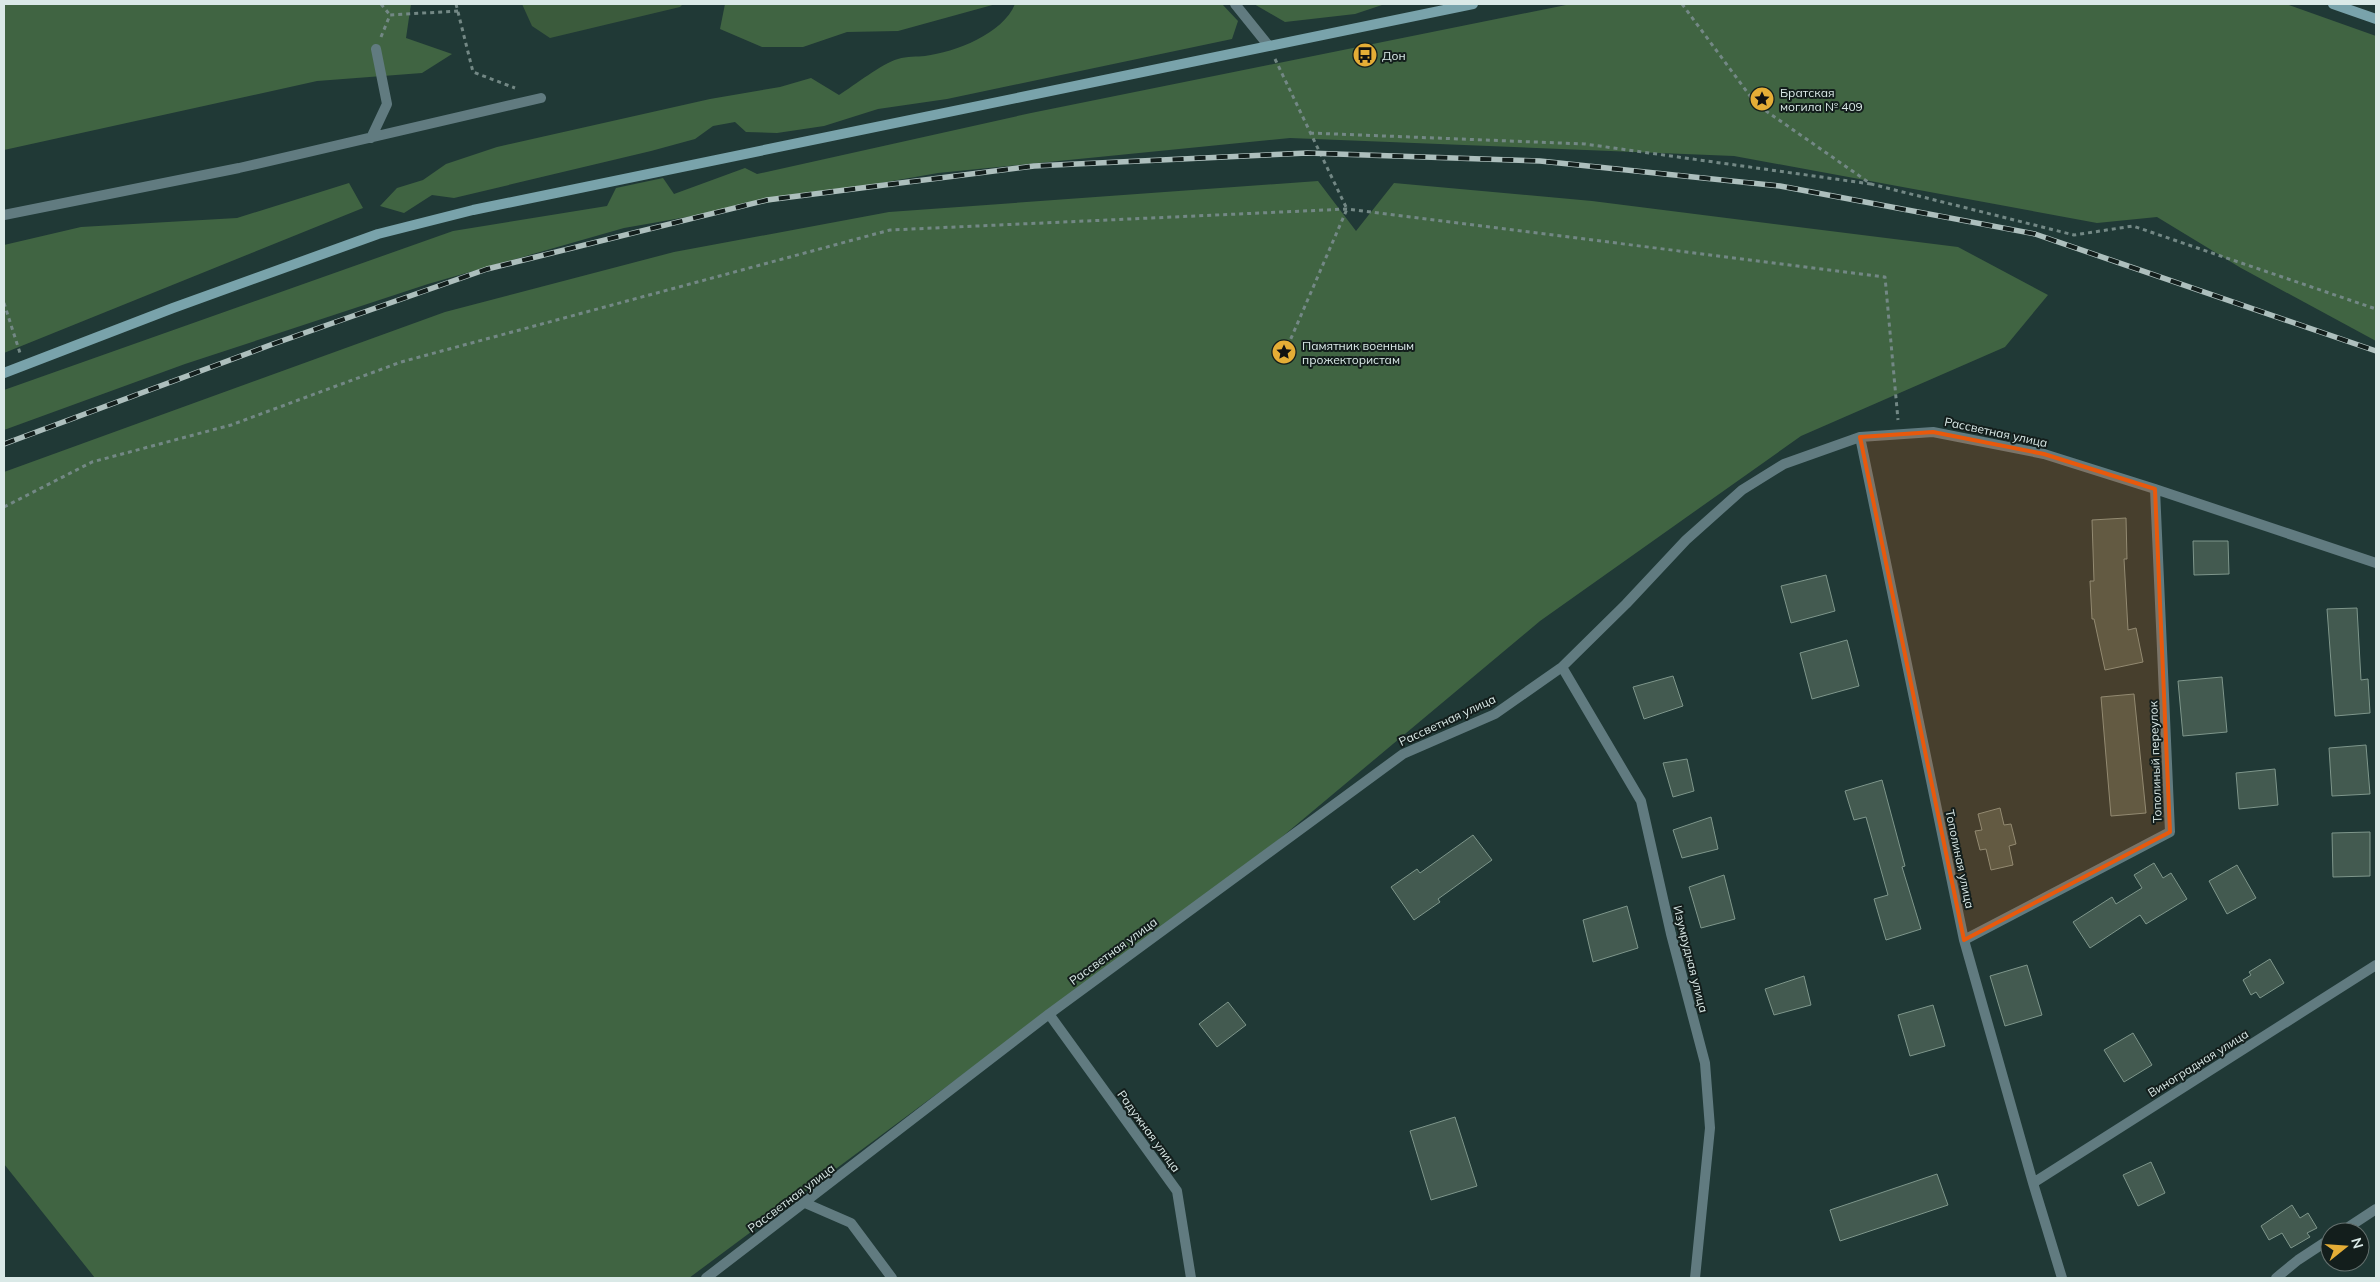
<svg xmlns="http://www.w3.org/2000/svg" width="2380" height="1282" viewBox="0 0 2380 1282" font-family="Mulish,sans-serif">
<style>
.green{fill:#3b5b3c}
.forest{fill:#406442}
.building{fill:#435a50;stroke:#7e968b}
.lines{fill:none;stroke-linecap:round;stroke-linejoin:round}
.path{stroke:#738885;stroke-width:3;stroke-dasharray:4 4;stroke-linecap:butt}
.lane{stroke:#617b80;stroke-width:10}
.street{stroke:#617b80;stroke-width:10}
.secondary{stroke:#79a3ab;stroke-width:10}
.rail-casing{stroke:#adbfbd;stroke-width:5.5}
.rail{stroke:#131e1c;stroke-width:4;stroke-dasharray:11;stroke-linecap:butt}
.marked{fill:#e8590c;fill-opacity:0.2;stroke:#e8590c;stroke-width:4;stroke-linejoin:round}
.labels{text-anchor:middle;dominant-baseline:central;stroke-width:4;stroke-linejoin:round;paint-order:stroke}
.poi-label{font-size:12px;fill:#dae9e7;stroke:#131e1c;text-anchor:start}
.street-label{font-size:12px;fill:#dae9e7;stroke:#131e1c}
</style>
<rect width="100%" height="100%" fill="#203936"/>
<path class="green" d="M522,4H683L680,7L550,38L532,26Z"/>
<path class="forest" d="M4,4H411L406,38L452,54L422,73L317,81L4,150Z
M725,4H996L898,31L847,32L803,47H762L720,29Z
M1015,4H1222L1238,21L1232,39L947,99L878,109L824,126L777,133L746,132L735,122L713,126L695,139L651,151L454,198L432,195L404,213L380,206L397,188L423,180L446,164L497,147L710,99L780,87L811,78L839,95C855,85 881,64 898,59C907,56 917,57 925,56C955,52 1003,34 1015,4Z
M1254,4H1385L1355,14L1285,22Z
M1571,4H2286L2376,36V341L2241,268L2157,217L2097,223L1734,156L1290,138L938,173L624,228L428,284L185,364L4,430V390L453,231L607,206L616,188L663,178L674,194L745,168L757,174L1031,113Z
M1318,181L1356,231L1394,183L1592,201L1958,247L2048,295L2005,347L1801,436L1540,621L1277,841L689,1278H95L4,1164V472L445,312L674,252L889,212Z
M349,183L363,208L4,353V245L81,227L237,218Z"/>
<path class="building" d="M2126,518L2127,559H2124L2128,630L2136,628L2143,662L2105,670L2094,619H2092L2090,581H2094L2092,520Z
M2193,541H2228L2229,574L2194,575Z
M1826,575L1835,611L1791,623L1781,586Z
M2357,608L2361,680L2368,679L2370,713L2335,716L2327,609Z
M1847,640L1859,686L1812,699L1800,653Z
M1673,676L1683,706L1644,719L1633,687Z
M2222,677L2227,732L2183,736L2178,681Z
M2134,694L2146,813L2111,816L2101,697Z
M2366,745L2370,794L2332,796L2329,748Z
M1687,759L1694,791L1673,797L1663,763Z
M2275,769L2278,805L2239,809L2236,773Z
M1882,780L1905,866L1902,867L1921,929L1886,940L1874,899L1888,895L1866,817L1854,820L1845,791Z
M2000,808L2004,825L2011,824L2016,844L2009,846L2013,865L1991,870L1986,849L1980,850L1975,831L1982,830L1978,814Z
M1711,817L1718,849L1682,858L1673,830Z
M2370,832V876L2333,877L2332,833Z
M1473,835L1492,860L1438,899L1440,902L1414,920L1391,887L1417,869L1420,873Z
M2154,863L2163,878L2171,873L2187,899L2146,924L2140,915L2090,948L2073,922L2112,897L2116,904L2142,888L2134,875Z
M2237,865L2256,898L2227,914L2209,881Z
M1724,875L1735,919L1701,928L1689,887Z
M1627,906L1638,948L1593,962L1583,920Z
M2270,959L2284,983L2260,998L2256,992L2251,995L2243,980L2251,975L2249,972Z
M2027,965L2042,1015L2005,1026L1990,976Z
M1804,976L1811,1005L1774,1015L1765,989Z
M1228,1002L1246,1025L1217,1047L1199,1024Z
M1933,1005L1945,1046L1910,1056L1898,1015Z
M2133,1033L2152,1065L2124,1082L2104,1050Z
M1455,1117L1477,1186L1431,1200L1410,1131Z
M2151,1162L2165,1193L2138,1206L2123,1175Z
M1937,1174L1948,1205L1840,1241L1830,1210Z
M2292,1205L2300,1218L2308,1213L2317,1228L2307,1233L2310,1237L2291,1248L2282,1233L2269,1240L2261,1226Z"/>
<g class="lines">
<path class="path" d="M381,4L390,15
M456,4L473,72L515,88
M1682,4L1756,104L1871,184L2074,235L2133,226L2376,309
M381,37L390,15L458,11
M1275,59L1347,209L1289,343
M1310,133L1585,144L1871,184
M4,303L20,353
M4,507L92,462L231,425L401,362L890,230L1347,209L1885,277L1898,420"/>
<path class="lane" d="M371,138L387,104L376,49
M4,215L239,168L541,98"/>
<path class="street" d="M1235,4L1268,45
M1860,437L1964,940L2033,1183L2062,1278
M1562,667L1641,801L1671,934L1705,1063L1710,1128L1695,1278
M1964,940L2170,832L2155,489
M1049,1014L1177,1191L1191,1278
M2033,1183L2376,965
M805,1203L851,1223L892,1278
M2341,1232L2376,1209
M706,1278L1049,1014L1403,754L1495,714L1562,667L1626,604L1686,540L1742,490L1784,464L1860,437L1933,432L2044,454L2155,489L2376,563
M2276,1278L2298,1260L2330,1239"/>
<path class="secondary" d="M2333,4L2376,19
M4,373L173,308L378,234L473,210L1473,4"/>
<defs>
<path id="rail" d="M4,444L273,344L487,269L767,200L1034,166L1307,153L1540,161L1780,186L2035,234L2376,351"/>
</defs>
<use href="#rail" class="rail-casing"/>
<use href="#rail" class="rail"/>
</g>
<path class="marked" d="M1933,432L2044,454L2155,489L2170,832L1964,940L1860,437Z"/>
<defs>
<symbol id="bus-disc" viewBox="-11 -11 22 22"><circle r="9.5" fill="#e5ad36" stroke="#131e1c"/><path d="M-5-6H5V4H4V6H2V4H-2V6H-4V4H-5ZM-3.5-4V0h7V-4ZM-3.5 1.2v1.5H-2V1.2ZM2 1.2v1.5H3.5V1.2Z" fill="#111"/></symbol>
<symbol id="sight-disc" viewBox="-11 -11 22 22"><circle r="9.5" fill="#e5ad36" stroke="#131e1c"/><path d="M0-6L1.8-2.2L6-1.7L2.9 1.2L3.7 5.4L0 3.3L-3.7 5.4L-2.9 1.2L-6-1.7L-1.8-2.2Z" fill="#111"/></symbol>
</defs>
<g fill-rule="evenodd">
<use href="#bus-disc" x="1351" y="41" width="28" height="28"/>
<use href="#sight-disc" x="1748" y="85" width="28" height="28"/>
<use href="#sight-disc" x="1270" y="338" width="28" height="28"/>
</g>
<g class="labels">
<g class="poi-label">
<text x="1382" y="55">Дон</text>
<text x="1780" y="92">Братская<tspan x="1780" dy="14">могила № 409</tspan></text>
<text x="1302" y="345">Памятник военным<tspan x="1302" dy="14">прожектористам</tspan></text>
</g>
<g class="street-label">
<text transform="translate(1996 432) rotate(12)">Рассветная улица</text>
<text transform="translate(1447 720) rotate(-25)">Рассветная улица</text>
<text transform="translate(2155 762) rotate(-92)">Тополиный переулок</text>
<text transform="translate(1960 859) rotate(78)">Тополиная улица</text>
<text transform="translate(1113 951) rotate(-36)">Рассветная улица</text>
<text transform="translate(1691 959) rotate(76)">Изумрудная улица</text>
<text transform="translate(2198 1063) rotate(-32)">Виноградная улица</text>
<text transform="translate(1149 1131) rotate(54)">Радужная улица</text>
<text transform="translate(791 1198) rotate(-37)">Рассветная улица</text>
</g>
</g>
<rect width="2380" height="1282" fill="none" stroke="#dae9e7" stroke-width="10"/>
<g transform="translate(2345 1247) rotate(73)"><circle r="24" fill="#131e1c" stroke="#636f6d"/>
<path d="M0-4L9 19L0 12L-9 19Z" fill="#e5ad36"/>
<text y="-8" font-size="14" font-weight="bold" text-anchor="middle" fill="#dae9e7">N</text>
</g>
</svg>
